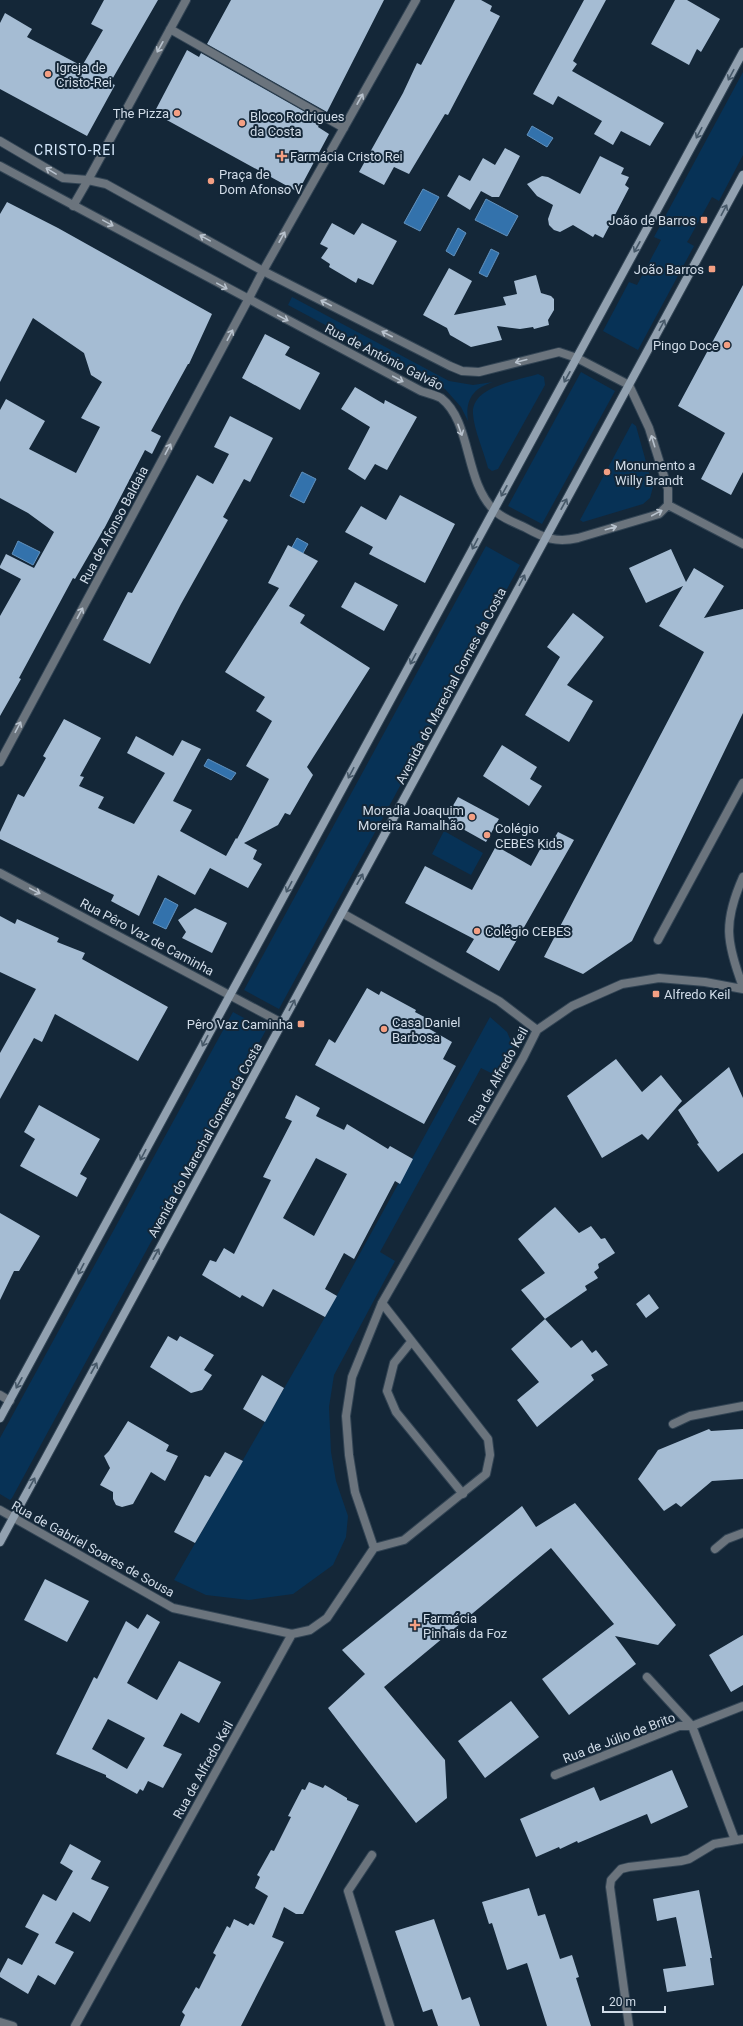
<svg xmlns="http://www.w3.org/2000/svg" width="743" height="2026" viewBox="0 0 743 2026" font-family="Roboto,sans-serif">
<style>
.green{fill:#073256}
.water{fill:#3372ac;stroke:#6292be}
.building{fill:#a5bcd3;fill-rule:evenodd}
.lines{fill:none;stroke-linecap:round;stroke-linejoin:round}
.minor-casing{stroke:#324454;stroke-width:10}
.tertiary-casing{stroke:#324454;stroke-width:10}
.secondary-casing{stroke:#324454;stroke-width:10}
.minor{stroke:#6b747d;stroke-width:8}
.tertiary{stroke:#6b747d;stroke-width:8}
.secondary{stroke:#92a1b0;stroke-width:8}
.oneway{stroke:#b8c2cd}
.oneway2{stroke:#465868}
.poi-dot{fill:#f39f83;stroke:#142738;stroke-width:1.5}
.labels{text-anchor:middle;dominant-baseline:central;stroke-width:4;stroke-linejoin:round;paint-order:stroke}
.poi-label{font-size:13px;fill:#d1dce8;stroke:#142738;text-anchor:start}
.street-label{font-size:13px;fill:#d1dce8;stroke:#142738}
.neighbourhood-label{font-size:14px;letter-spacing:1px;fill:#d4e7fa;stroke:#142738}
</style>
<rect width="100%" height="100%" fill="#142738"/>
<path class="green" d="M743,72V155L719,201L712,197L689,239L687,242L694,246L638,350L603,331L629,282L637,285L661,240L654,237Z
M292,297L449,381L473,385L493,382C473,388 465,400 468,421L461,407L445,389L288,305Z
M581,372L615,391L542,524L508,506Z
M538,374L544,377L545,385L498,469L492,471L488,468C484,452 474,430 473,414C471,386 517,381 538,374Z
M632,423L636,426L653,487L650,498L643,504L583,522L580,520Z
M486,546L520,565L279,1009L244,990Z
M444,831L483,853L471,875L432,854Z
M233,1012L266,1030L12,1498L10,1500L0,1494V1438Z
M490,1017L507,1032L513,1046L503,1065L491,1073L481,1068L380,1252L395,1261L334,1375L329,1407L331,1452L336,1481L348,1516L346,1537L333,1565L293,1594L249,1600L206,1595L174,1580L325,1317Z"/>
<path class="water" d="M532,126L553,138L547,147L527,135Z
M423,189L439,197L420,231L404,223Z
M486,199L518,216L507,236L475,220Z
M458,228L466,233L454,256L446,251Z
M491,249L499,253L487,277L479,273Z
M302,472L316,479L304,503L290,496Z
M297,538L308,544L293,571L282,566Z
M18,541L40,552L33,565L12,554Z
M208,759L236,773L231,780L204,766Z
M165,898L178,905L166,929L153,923Z"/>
<path class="building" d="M104,0H158L110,83L115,85L87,136L0,89V23L5,13L32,29L27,37L82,66L103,30L91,24Z
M231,0H384L327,112L207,44Z
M455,0H481L492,6L490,11L500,16L448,115L445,114L409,174L394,167L384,185L359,172L403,93L417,63L421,65Z
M584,0H606L573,61L577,64L572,71L664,123L650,146L621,131L613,145L594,134L602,121L558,96L553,105L533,94Z
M675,0H687L720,19L701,52L697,49L689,65L651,44Z
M187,50L199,57L201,53L321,121L318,127L329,134L298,192L154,113Z
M505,148L520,156L499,197H492L481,191L470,210L447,196L459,175L470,181L483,158L495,165Z
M600,156L624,168L621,174L629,177L625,185L629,188L603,238L595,234L593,237L573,225L560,232L554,230L549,225L548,219L553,205L537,196L527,184L542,176L548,177L580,194Z
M7,202L58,228L212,314L189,364H188L151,431L161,436L152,454L145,450L105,527L75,579L73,578L19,678L21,679L0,716V616L21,579L0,568V566L6,554L34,568L54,532L28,513L0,498V410L6,399L45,421L29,449L76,473L100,427L81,418L102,382L91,375L84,353L33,318L0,382V214Z
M332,223L354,235L362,223L397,241L373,285L358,278L356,283L329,267L330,264L321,258L328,248L320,244Z
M449,268L472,281L454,315L506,305L503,297L517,294L514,281L536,275L541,293L551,296L554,299V310L548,320L549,325L534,329L533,327L520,329L497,326L502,340L471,347L450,335L447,328L423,315Z
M743,285V472L731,495L701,479L725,433L678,406Z
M265,334L290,347L285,355L320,373L300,410L242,378Z
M355,387L384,404L385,400L417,417L387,470L375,464L365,480L348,469L370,427L341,409Z
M230,416L273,438L250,482L244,479L223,517L228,520L181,604L150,664L103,640L128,592L132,593L197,475L213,484L229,454L214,447Z
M400,495L455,524L425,583L369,554L373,547L345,532L361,506L386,520Z
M288,545L318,561L289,606L305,615L300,623L370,668L307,767L313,775L290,815L285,813L278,825L244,843L257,850L253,859L262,864L248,888L210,868L195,895L158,875L139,916L111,901L114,895L0,839V832L18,794L24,797L46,758L43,756L64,719L101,738L80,776L84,777L79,786L104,797L98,808L134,824L165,773L127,753L136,736L173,756L182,740L201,749L173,801L192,810L180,831L226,856L236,838L237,839L269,779L246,766L272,721L256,711L265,697L225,672L279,588L268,583Z
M671,549L686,582L694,568L724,586L704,618L743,609V713L632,941L583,974L544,957L704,652L659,626L683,586L646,603L629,568Z
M355,582L398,605L384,631L341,607Z
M573,613L604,637L567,685L593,701L569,742L525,715L560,657L547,647Z
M502,745L537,767L530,779L542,786L529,806L483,776Z
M458,797L499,819L486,842L452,823L447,816Z
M558,832L574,840L499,971L466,952L474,939L405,903L425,866L472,890L496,846L531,866L543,844L549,847Z
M195,908L227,923L212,953L182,938L186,932L178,920Z
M0,916L15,924L17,919L59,938L57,942L85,953L82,959L168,1007L138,1061L55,1014L42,1042L34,1038L0,1099V1053L36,989L0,972Z
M367,988L379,995L381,991L416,1010L415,1012L430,1020L426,1027L452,1042L443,1059L456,1066L424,1124L315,1065L329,1039L335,1043Z
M616,1059L642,1092L661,1075L682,1101L648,1140L642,1134L602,1158L567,1096Z
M729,1067L743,1098V1153L718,1172L697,1144L699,1143L678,1110Z
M296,1095L320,1108L316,1116L344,1130L347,1124L388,1149L390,1146L413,1159L400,1184L395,1181L354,1259L344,1253L325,1289L337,1296L325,1317L273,1289L263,1307L242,1295L240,1298L202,1275L210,1260L216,1262L224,1248L234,1254L271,1180L263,1177L292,1121L285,1118ZM316,1158L347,1174L314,1236L283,1218Z
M39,1105L100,1139L80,1174L87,1178L77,1197L20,1166L35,1139L24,1132Z
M555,1207L579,1233L591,1226L601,1239L605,1238L615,1253L598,1264L599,1268L594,1272L598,1278L585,1286L587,1290L545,1319L521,1290L545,1273L518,1239Z
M0,1213L40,1236L19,1271H14L0,1300Z
M649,1294L659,1308L646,1318L636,1304Z
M545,1319L571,1348L582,1340L592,1353L596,1350L608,1365L591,1375L594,1380L537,1427L517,1400L539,1382L511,1349Z
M168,1336L177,1341L180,1336L214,1355L204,1370L212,1375L202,1390L191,1393L150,1367Z
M262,1375L284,1388L265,1422L243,1409Z
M128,1421L169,1445L166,1451L178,1456L165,1481L151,1472L133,1504L122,1507L116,1505L113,1499V1492L100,1485L110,1468L104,1456L109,1451Z
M709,1429L711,1431L743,1429V1479L712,1481L681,1507L676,1503L664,1511L638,1479L658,1450Z
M225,1452L243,1461L195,1543L174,1532L205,1475L210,1477Z
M575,1503L676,1625L658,1645L615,1636L636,1664L569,1715L542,1679L614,1624L551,1548L384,1687L445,1760L447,1798L416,1823L328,1708L365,1674L342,1650L522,1506L536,1527Z
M45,1579L89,1601L67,1642L24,1620Z
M147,1614L160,1622L127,1683L157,1700L179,1661L221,1682L199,1723L181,1713L163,1746L182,1754L163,1788L148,1781L143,1791L140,1789L137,1794L106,1777V1775L56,1754L94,1677L97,1679L126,1621L138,1629ZM108,1719L145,1738L127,1769L92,1749Z
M743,1635V1685L731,1692L709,1655Z
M511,1701L539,1737L485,1778L458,1741Z
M672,1770L688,1807L651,1824L647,1814L578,1843L577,1841L560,1849L559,1847L536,1857L520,1819L594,1787L600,1801Z
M309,1782L323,1788L325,1785L347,1798V1800L359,1805L303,1914H296L284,1907L272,1937L284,1942L241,2026H180L185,2015L182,2012L196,1987L199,1989L216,1955L213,1953L227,1926L230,1928L234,1919L248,1926L250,1923L254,1925L268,1896L255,1888L260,1877L257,1875L271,1850L274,1851L291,1817L288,1816L302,1789L305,1790Z
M70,1844L101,1861L91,1879L109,1887L90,1922L73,1912L55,1943L74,1952L55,1985L38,1975L28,1994L0,1977V1973L8,1958L22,1965L39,1934L25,1927L43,1894L56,1901L73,1871L60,1863Z
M529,1888L538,1916L545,1914L560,1959L572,1955L579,1977L576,1978L591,2026H547L527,1963L507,1970L492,1923L489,1924L482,1902Z
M699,1890L712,1958H710L714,1985L667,1992L663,1969L686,1966L676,1917L657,1921L653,1899Z
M434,1919L462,2000L470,1997L480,2026H438L432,2009L423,2012L395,1931Z"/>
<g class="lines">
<defs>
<path id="minor" d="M170,29L344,128
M88,180L186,0
M263,271L416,0
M0,762L248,300
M0,873L282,1023
M743,877C723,922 726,942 743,987
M342,913L499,1001L537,1030
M658,940L743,783
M411,1342L394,1363L387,1391L396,1412L463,1494
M0,1395L10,1401
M673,1424L690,1416L743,1406
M0,1510L173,1608L292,1634
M374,1548L404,1540L486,1474L490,1455L488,1439L382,1303
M715,1549L727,1539L743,1533
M647,1677L692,1726L735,1840
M555,1775L679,1726H692L743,1706
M372,1855L348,1891L390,2026
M0,2022L13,2026
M75,2026L292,1634L310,1630L327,1618L374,1548L355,1492L349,1455L346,1416L352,1377L382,1303L523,1058L537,1030L572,1006L622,984L659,978L705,982L743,989
M629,2026L610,1887L611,1880L621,1869L629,1867L681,1861L689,1859L714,1844L743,1839"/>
<path id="tertiary" d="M0,141L63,178L88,180L106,184L263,271L450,366L462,371L479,372L559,352L577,358L629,385L649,428L668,489V505L659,514L578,538C556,543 544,538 526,528C516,523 501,518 494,510C464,481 472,422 441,398C435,395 427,393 421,391L0,166
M73,206L88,180
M248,300L263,271
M668,505L743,544"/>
<path id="secondary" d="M0,1418L743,52
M0,1542L743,175"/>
</defs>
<use href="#minor" class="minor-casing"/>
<use href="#tertiary" class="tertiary-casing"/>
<use href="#secondary" class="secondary-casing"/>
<use href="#minor" class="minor"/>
<use href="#tertiary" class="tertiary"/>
<use href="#secondary" class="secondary"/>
</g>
<defs><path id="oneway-shaft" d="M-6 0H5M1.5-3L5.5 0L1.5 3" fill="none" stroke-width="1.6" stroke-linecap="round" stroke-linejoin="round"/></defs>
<g class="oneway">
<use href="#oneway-shaft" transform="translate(160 47) rotate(119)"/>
<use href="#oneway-shaft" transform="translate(360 99) rotate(-61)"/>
<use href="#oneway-shaft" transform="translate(51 171) rotate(-149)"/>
<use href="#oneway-shaft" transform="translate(108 223) rotate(29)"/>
<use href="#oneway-shaft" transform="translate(282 237) rotate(-61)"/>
<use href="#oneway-shaft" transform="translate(205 238) rotate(-151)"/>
<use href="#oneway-shaft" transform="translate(222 286) rotate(29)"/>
<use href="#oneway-shaft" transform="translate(326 303) rotate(-153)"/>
<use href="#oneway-shaft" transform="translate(283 318) rotate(28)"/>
<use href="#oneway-shaft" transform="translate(387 334) rotate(-153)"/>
<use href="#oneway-shaft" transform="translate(230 335) rotate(-62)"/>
<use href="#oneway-shaft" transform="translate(521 361) rotate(165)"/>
<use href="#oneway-shaft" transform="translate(398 379) rotate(28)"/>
<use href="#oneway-shaft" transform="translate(460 430) rotate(70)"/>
<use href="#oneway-shaft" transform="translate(653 441) rotate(-107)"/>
<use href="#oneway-shaft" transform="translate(168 449) rotate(-62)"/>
<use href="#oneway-shaft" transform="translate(657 513) rotate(-28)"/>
<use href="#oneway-shaft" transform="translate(611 528) rotate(-16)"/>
<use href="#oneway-shaft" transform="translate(80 613) rotate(-62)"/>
<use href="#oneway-shaft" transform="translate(18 727) rotate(-62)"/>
<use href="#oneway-shaft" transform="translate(35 891) rotate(28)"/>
</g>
<g class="oneway2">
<use href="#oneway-shaft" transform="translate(731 75) rotate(118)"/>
<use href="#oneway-shaft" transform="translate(699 133) rotate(118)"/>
<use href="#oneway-shaft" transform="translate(724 210) rotate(-62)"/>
<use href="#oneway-shaft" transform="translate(637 247) rotate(119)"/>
<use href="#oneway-shaft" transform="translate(662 325) rotate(-62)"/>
<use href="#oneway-shaft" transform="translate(567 377) rotate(119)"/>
<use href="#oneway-shaft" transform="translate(504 491) rotate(119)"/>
<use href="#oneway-shaft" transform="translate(564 504) rotate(-61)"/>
<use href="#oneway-shaft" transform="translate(475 544) rotate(118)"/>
<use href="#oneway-shaft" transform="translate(522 580) rotate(-62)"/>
<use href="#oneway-shaft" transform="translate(413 659) rotate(118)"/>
<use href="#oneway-shaft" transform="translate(351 773) rotate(118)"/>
<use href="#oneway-shaft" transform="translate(360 879) rotate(-61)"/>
<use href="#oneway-shaft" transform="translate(289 887) rotate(118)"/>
<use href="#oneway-shaft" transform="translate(292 1005) rotate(-62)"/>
<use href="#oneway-shaft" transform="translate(205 1041) rotate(118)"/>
<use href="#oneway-shaft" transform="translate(143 1155) rotate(118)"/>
<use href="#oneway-shaft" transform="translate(156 1254) rotate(-61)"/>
<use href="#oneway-shaft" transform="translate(81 1269) rotate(118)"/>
<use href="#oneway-shaft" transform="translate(94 1368) rotate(-61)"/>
<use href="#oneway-shaft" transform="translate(19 1383) rotate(119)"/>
<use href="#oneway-shaft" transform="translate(32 1483) rotate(-61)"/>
</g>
<g class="poi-dot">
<circle cx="48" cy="74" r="4"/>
<circle cx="177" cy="113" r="4"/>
<circle cx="242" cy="123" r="4"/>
<path d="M280 150h4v4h4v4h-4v4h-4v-4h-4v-4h4z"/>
<circle cx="211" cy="181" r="4"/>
<rect x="700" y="216" width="8" height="8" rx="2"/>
<rect x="708" y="265" width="8" height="8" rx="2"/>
<circle cx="727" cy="345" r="4"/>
<circle cx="607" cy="472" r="4"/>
<circle cx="472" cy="817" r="4"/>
<circle cx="487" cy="835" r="4"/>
<circle cx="477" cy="931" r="4"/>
<rect x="652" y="990" width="8" height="8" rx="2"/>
<rect x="297" y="1020" width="8" height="8" rx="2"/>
<circle cx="384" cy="1029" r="4"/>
<path d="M413 1619h4v4h4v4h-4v4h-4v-4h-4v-4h4z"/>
</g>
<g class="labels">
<g class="poi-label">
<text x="56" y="67">Igreja de<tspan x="56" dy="15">Cristo-Rei</tspan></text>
<text x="169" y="113" text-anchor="end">The Pizza</text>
<text x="250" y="116">Bloco Rodrigues<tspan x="250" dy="15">da Costa</tspan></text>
<text x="290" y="156">Farmácia Cristo Rei</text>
<text x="219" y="174">Praça de<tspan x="219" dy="15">Dom Afonso V</tspan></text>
<text x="696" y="220" text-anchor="end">João de Barros</text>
<text x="704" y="269" text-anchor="end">João Barros</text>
<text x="719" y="345" text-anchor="end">Pingo Doce</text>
<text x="615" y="465">Monumento a<tspan x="615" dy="15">Willy Brandt</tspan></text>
<text x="464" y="810" text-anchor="end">Moradia Joaquim<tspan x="464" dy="15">Moreira Ramalhão</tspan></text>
<text x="495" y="828">Colégio<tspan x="495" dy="15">CEBES Kids</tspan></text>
<text x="485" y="931">Colégio CEBES</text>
<text x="664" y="994">Alfredo Keil</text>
<text x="392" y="1022">Casa Daniel<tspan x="392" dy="15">Barbosa</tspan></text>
<text x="293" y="1024" text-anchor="end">Pêro Vaz Caminha</text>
<text x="423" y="1618">Farmácia<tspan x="423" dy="15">Pinhais da Foz</tspan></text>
</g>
<g class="street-label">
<text transform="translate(384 357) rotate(27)">Rua de António Galvão</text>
<text transform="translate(114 525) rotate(-62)">Rua de Afonso Baldaia</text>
<text transform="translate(451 686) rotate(-62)">Avenida do Marechal Gomes da Costa</text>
<text transform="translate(147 937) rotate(28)">Rua Pêro Vaz de Caminha</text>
<text transform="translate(498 1076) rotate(-61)">Rua de Alfredo Keil</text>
<text transform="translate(205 1140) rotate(-61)">Avenida do Marechal Gomes da Costa</text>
<text transform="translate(93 1549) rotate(29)">Rua de Gabriel Soares de Sousa</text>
<text transform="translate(619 1738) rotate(-21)">Rua de Júlio de Brito</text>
<text transform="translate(203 1770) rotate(-61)">Rua de Alfredo Keil</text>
</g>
<g class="neighbourhood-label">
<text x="75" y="150">CRISTO-REI</text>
</g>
</g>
<path d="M603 2006v6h62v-6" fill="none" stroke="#d1dce8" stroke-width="2"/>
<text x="609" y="2006" font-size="12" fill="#d1dce8" stroke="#142738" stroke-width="3" paint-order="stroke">20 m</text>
</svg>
